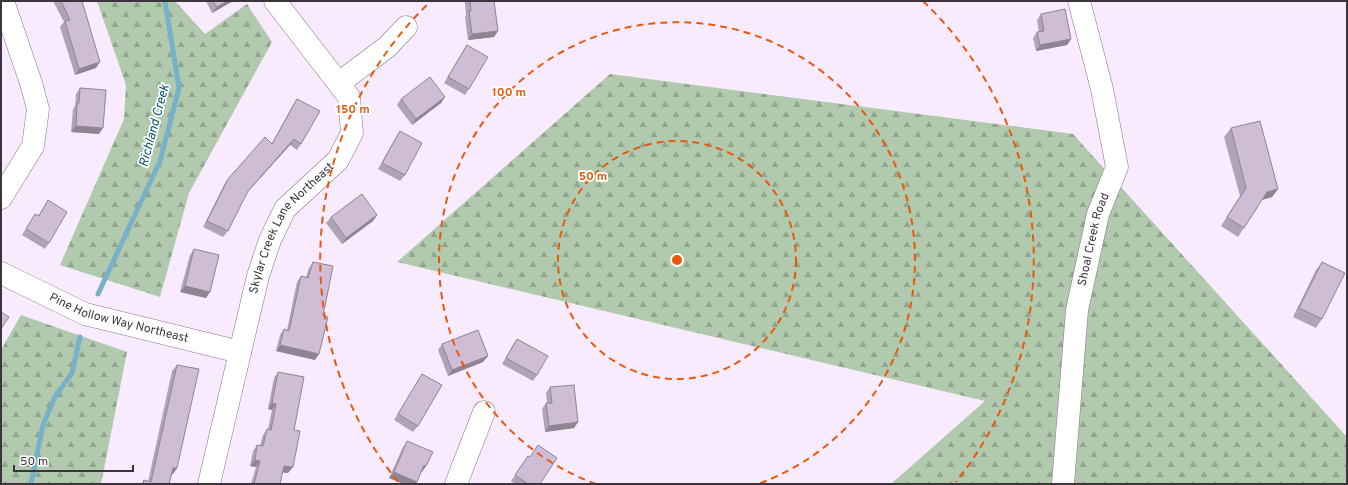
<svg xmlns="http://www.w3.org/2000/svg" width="1348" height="485" viewBox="0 0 1348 485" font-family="Overpass,sans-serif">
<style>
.forest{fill:url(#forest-firs)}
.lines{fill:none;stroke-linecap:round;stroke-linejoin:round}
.stream{stroke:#78b2ca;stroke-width:5}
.minor-casing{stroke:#85758a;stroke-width:23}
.minor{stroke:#fff;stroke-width:22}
.wall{fill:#b1a3b6}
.shaded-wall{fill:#908494}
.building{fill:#cebdd4;stroke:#908494}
.ring{fill:none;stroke:#e8590c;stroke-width:2;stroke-dasharray:7 5}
.labels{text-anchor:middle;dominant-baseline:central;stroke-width:3.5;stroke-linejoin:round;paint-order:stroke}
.street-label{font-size:12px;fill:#3b343d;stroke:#fff}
.water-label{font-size:13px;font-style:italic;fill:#00556d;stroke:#fff}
.centre{fill:#e8590c;stroke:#fff;stroke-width:2}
.ring-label{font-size:12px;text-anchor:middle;font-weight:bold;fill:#e8590c;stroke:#fff;stroke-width:3.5;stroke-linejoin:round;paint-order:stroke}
</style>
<defs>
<pattern id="forest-firs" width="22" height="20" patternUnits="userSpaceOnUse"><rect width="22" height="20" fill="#b1c9ad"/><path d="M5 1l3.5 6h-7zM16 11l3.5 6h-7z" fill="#91a48e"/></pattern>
</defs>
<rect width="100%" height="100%" fill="#f9ebfe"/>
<path class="forest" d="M97,1H175L205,34L247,4L272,42L189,193L160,297L60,265L124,119L126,85Z
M610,74L1073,134L1347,437V484H891L985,401L397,262Z
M21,315L127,352L101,484H1V350Z"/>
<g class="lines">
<path class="stream" d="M98,294L160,161L179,88L165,1
M31,484L43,425L55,397L72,373L80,337"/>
<defs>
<g id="minor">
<path d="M339,83L387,47L406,27"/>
<path d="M1,198L33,146L38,109L31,83L3,1"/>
<path id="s1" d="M1,273L85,314L240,352"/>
<path id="s2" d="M209,484L258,276L270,240L285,209L338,160L352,133L349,97L275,1"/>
<path d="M456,484L484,412"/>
<path id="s3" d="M1063,484L1077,310L1098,214L1117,167L1102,89L1079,1"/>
</g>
</defs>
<use href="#minor" class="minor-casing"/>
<use href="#minor" class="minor"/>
</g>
<path class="wall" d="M53,1H82L96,68L75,75L60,27L64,22Z
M206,1H233L212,13Z
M466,1H494V37L468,40L465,17L466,15L465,2Z
M1041,14L1071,39L1067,45L1036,51L1033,38L1037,32H1039L1037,20Z
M467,45L469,89L465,95L444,83L463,51Z
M80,88L99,134L71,132L73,109L75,106L76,94Z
M445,97L441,103L412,125L397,105L401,99Z
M297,99L301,144L297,150L290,145L246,194L228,231L223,237L203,227L224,185L228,179L272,143L293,105Z
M1231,128L1278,189L1272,197L1262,200L1238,237L1221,226L1240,196L1224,137Z
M400,131L405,175L400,181L378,169L396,137Z
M48,200L49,243L45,249L22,235L35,214L38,216Z
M377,215L373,221L342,244L326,223L331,217Z
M194,249L206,298L180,292L190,255Z
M313,262L323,316L315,360L276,351L280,335L284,329L287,330L297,282L301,276L306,277L309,268Z
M1322,262V319L1316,328L1293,317L1316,270Z
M517,339L537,375L533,381L502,364L513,345Z
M442,344L488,356L483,362L448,376L438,350Z
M177,365V468L173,474H172L169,484H141L144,480L148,482L172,371Z
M278,372L294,430L288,473L282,472L280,484H251L256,467L250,466L253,451L257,445L260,446L263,435L267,429H268L272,410L268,409L274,378Z
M422,374L418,426L413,432L394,420Z
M550,387L578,422L574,428L545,432L542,409L546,403H547L546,393Z
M407,441L422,472H421L415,484H404L389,478L403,447Z
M528,456L540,484H515L511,481Z"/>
<path class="shaded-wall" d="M227,1H233L212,13L217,7Z
M498,31L494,37L468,40L472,34Z
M1071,39L1067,45L1036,51L1040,45Z
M100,62L96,68L75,75L79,69Z
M445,97L441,103L412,125L416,119Z
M76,126L103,128L99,134L71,132Z
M294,139L290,145L243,197L248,191Z
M1278,189L1272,197L1261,200L1267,192Z
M377,215L373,221L342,244L346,238Z
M185,286L210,292L206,298L180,292Z
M280,345L319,354L315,360L276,351Z
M488,356L483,362L448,376L452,370Z
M272,403L276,404L272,410L268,409Z
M578,422L574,428L545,432L549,426Z
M255,460L260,461L256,467L250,466Z
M424,465L426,466L422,472L420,471Z
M284,466L293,467L288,473L279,472Z
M173,468H177L173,474H169Z
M394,472L417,482L415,484H404L389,478Z"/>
<path class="building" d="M61,1H82L100,62L79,69L65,21L70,20Z
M213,1H227L217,7Z
M470,1H494L498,31L472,34L469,11H471Z
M1065,9L1071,39L1040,45L1037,32L1044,31L1041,14Z
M467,45L488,57L469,89L448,77Z
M430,77L445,97L416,119L401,99Z
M80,88L106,90L103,128L76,126L77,103H79Z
M297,99L320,111L301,144L294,139L248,191L228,231L207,221L228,179L265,137L272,144Z
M1260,121L1278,189L1267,192L1244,228L1227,217L1246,188L1231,128Z
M400,131L422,143L405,175L382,163Z
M362,194L377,215L346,238L331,217Z
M48,200L67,212L49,243L26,229L35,214L39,216Z
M194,249L219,255L210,292L185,286Z
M313,262L333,266L323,316L328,317L319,354L280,345L284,329L289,331L301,276L308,278Z
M1322,262L1345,273L1322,319L1299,308Z
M1,312L9,317L1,329Z
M478,330L488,356L452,370L442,344Z
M517,339L548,356L537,375L506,358Z
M177,365L199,369L177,468H173L169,484H143L144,480L151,482Z
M278,372L304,377L294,430L300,431L293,467L284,466L280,484H254L260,461L255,460L257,445L263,446L267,429L271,430L276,404L272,403Z
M422,374L442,385L418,426L398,414Z
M574,385L578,422L549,426L546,403H552L550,387Z
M407,441L433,452L426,466L424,465L417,482L394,472Z
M538,445L557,458L540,484H528L515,475L528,456L530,457Z"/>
<g class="ring">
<circle cx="677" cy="260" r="119"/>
<path d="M596 484A238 238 0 1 1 758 484"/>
<path d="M398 482A357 357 0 0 1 431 1M923 1A357 357 0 0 1 956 482"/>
</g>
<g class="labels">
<g class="street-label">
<text stroke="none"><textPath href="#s2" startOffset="273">Skylar Creek Lane Northeast</textPath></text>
<text stroke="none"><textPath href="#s3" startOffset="247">Shoal Creek Road</textPath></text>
<text stroke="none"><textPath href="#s1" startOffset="127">Pine Hollow Way Northeast</textPath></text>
</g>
<g class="water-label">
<text transform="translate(155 126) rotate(-75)">Richland Creek</text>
</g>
</g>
<circle cx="677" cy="260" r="6" class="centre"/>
<g class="ring-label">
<text x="509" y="96">100 m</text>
<text x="353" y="113">150 m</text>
<text x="593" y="180">50 m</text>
</g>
<rect width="1348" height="485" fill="none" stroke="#3b343d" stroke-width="4"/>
<path d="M14 465v6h119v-6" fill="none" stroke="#3b343d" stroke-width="2"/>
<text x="20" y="465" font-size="12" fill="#3b343d" stroke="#ffffff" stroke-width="3" paint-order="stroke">50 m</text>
</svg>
